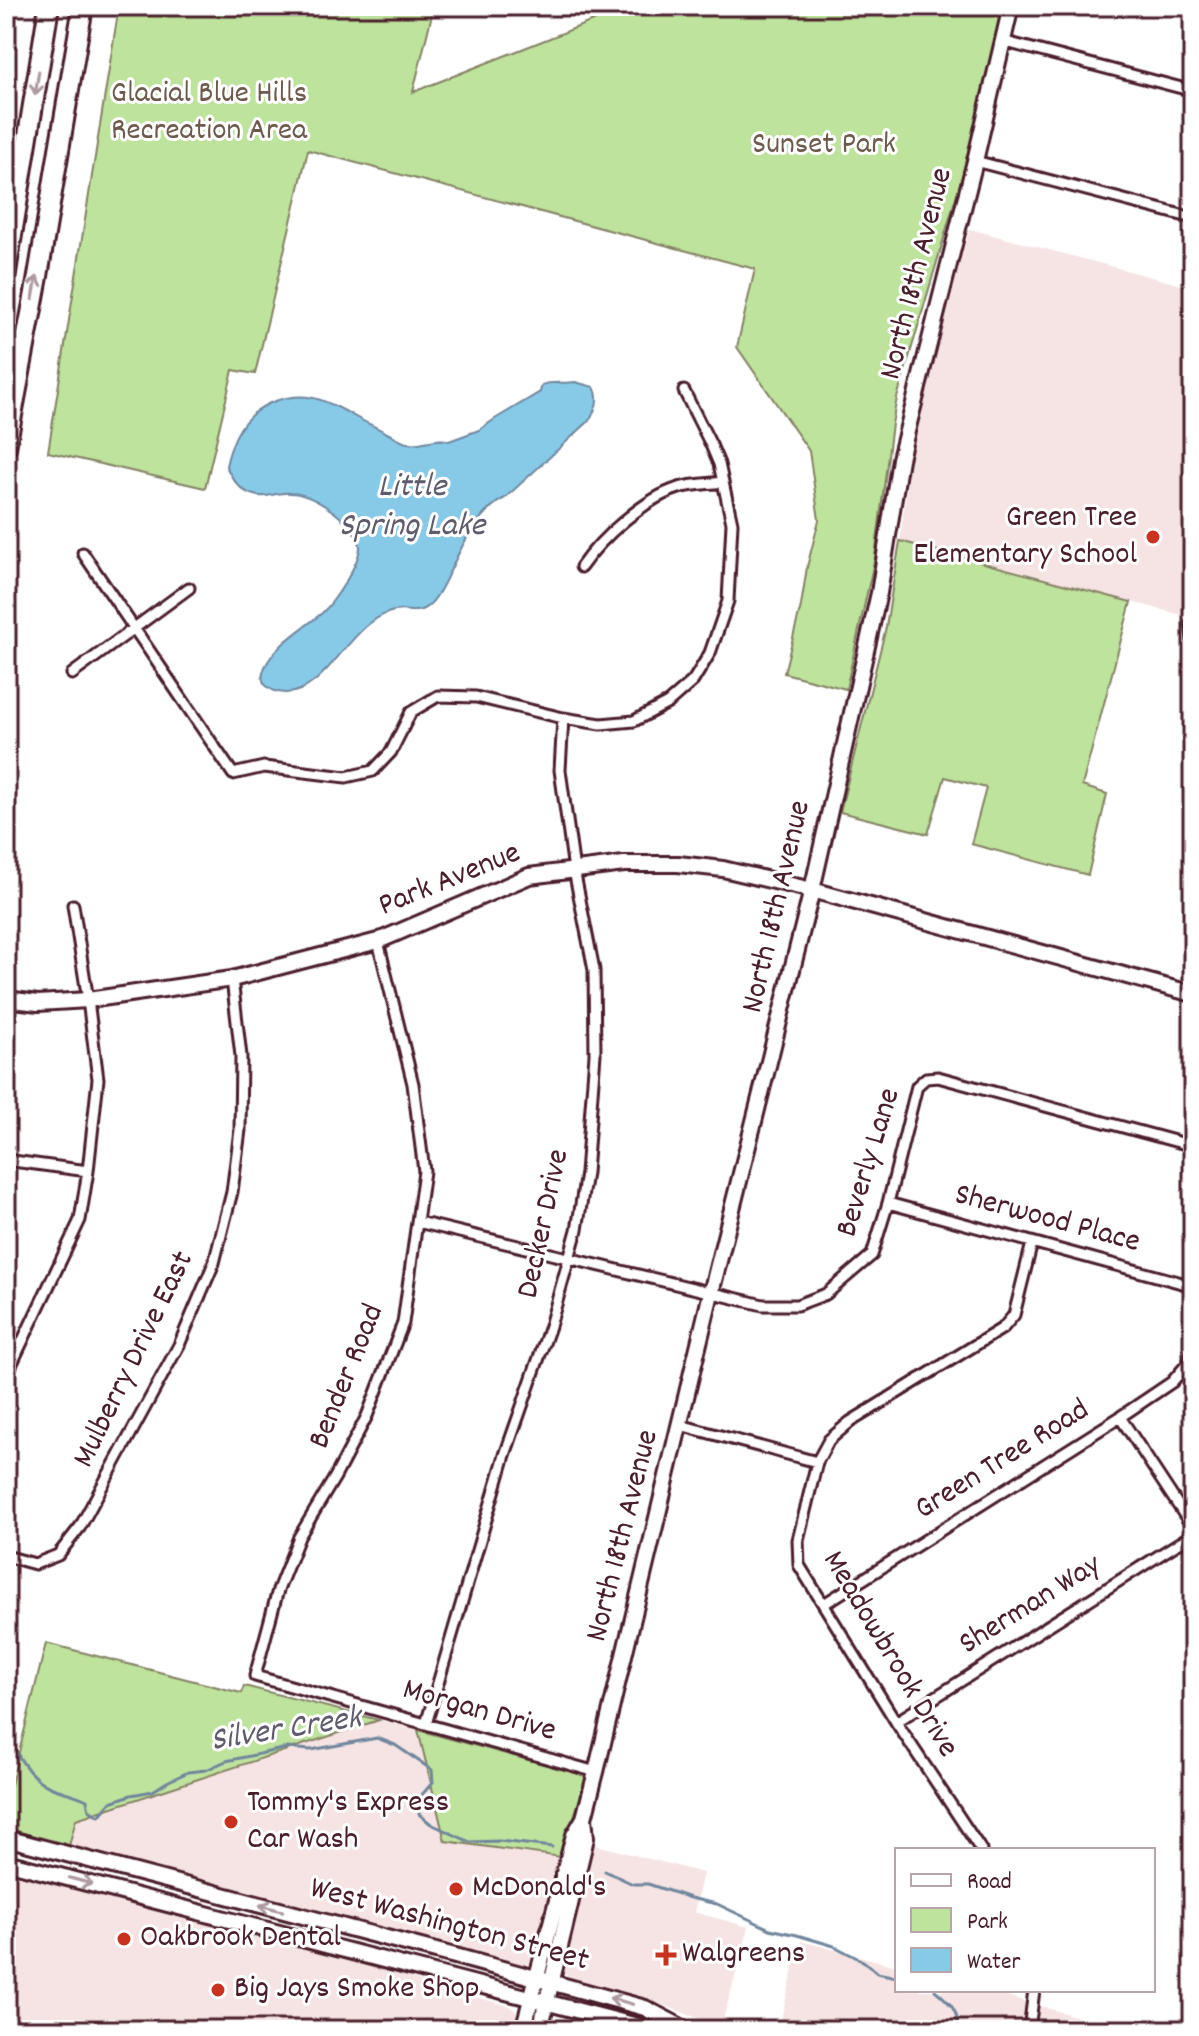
<svg xmlns="http://www.w3.org/2000/svg" width="1199" height="2036" viewBox="0 0 1199 2036" font-family="Dekko,sans-serif">
<style>
.built{fill:#f6e4e4}
.green{fill:#bee39d;stroke:#848164;stroke-width:2}
.water{fill:#87cae8;stroke:#6f869c;stroke-width:2}
.lines{fill:none;stroke-linecap:round;stroke-linejoin:round}
.stream{stroke:#6f869c;stroke-width:3}
.street-casing{stroke:#4a1f2b;stroke-width:15}
.secondary-casing{stroke:#4a1f2b;stroke-width:20}
.primary-casing{stroke:#4a1f2b;stroke-width:20}
.highway-casing{stroke:#4a1f2b;stroke-width:24}
.street{stroke:#fff;stroke-width:9}
.secondary{stroke:#fff;stroke-width:14}
.primary{stroke:#fff;stroke-width:14}
.highway{stroke:#fff;stroke-width:18}
.oneway{stroke:#ae9aa0}
.poi-dot{fill:#c8321e;stroke:#fff;stroke-width:3}
.labels{text-anchor:middle;dominant-baseline:central;stroke-width:6;stroke-linejoin:round;paint-order:stroke}
.park-label{font-size:32px;fill:#6d5a4d;stroke:#fff}
.street-label{font-size:32px;fill:#4a1f2b;stroke:#fff}
.poi-label{font-size:32px;fill:#4a1f2b;stroke:#fff;text-anchor:start}
.water-label{font-size:34px;font-style:italic;fill:#5f5b6d;stroke:#fff}
</style>
<rect width="100%" height="100%" fill="#fff"/>
<filter id="ink" filterUnits="userSpaceOnUse"><feTurbulence type="fractalNoise" baseFrequency=".0125" numOctaves="2"/><feDisplacementMap in="SourceGraphic" scale="16" xChannelSelector="R" yChannelSelector="G"/><feConvolveMatrix kernelMatrix="1 2 1 2 8 2 1 2 1" color-interpolation-filters="sRGB"/></filter>
<g filter="url(#ink)">
<path class="built" d="M970,229L1193,288V618L900,541L914,425L928,367Z
M379,1720L418,1730L445,1841L561,1857L533,1958L529,1964L515,1966L69,1846L76,1819Z
M592,1844L703,1873L694,1912L749,1927L721,2027L655,2002L572,1980L565,1974V1963Z
M6,1865L371,1965L437,1987L510,2006L519,2014L517,2030H6Z
M801,1941L897,1966V1990H986L1122,2030H778Z
M565,2017L571,2018L616,2030H551L557,2021Z"/>
<path class="green" d="M119,6H434L413,92L603,17L606,6H1003L963,173L897,398L892,424L875,557L846,689L784,673L801,606L807,567L819,520L809,451L737,347L755,269L308,150L255,374L233,370L205,488L48,452Z
M900,541L1131,602L1082,786L1107,794L1088,875L971,844L986,788L945,777L928,834L840,812L886,627Z
M46,1643L241,1693L244,1686L379,1720L76,1819L69,1846L6,1828V1805Z
M418,1730L584,1775L585,1779L584,1786L561,1857L445,1841Z"/>
<path class="water" d="M575,382L594,387C601,400 595,411 588,422L505,498C479,511 463,543 451,569C445,580 439,597 429,605C417,616 407,608 395,611C388,612 378,617 373,621C345,639 321,693 286,693C269,692 257,683 265,667C276,644 303,629 322,613C334,602 361,562 360,545C359,541 357,538 355,534C344,516 311,493 290,493C282,492 274,495 266,496C246,498 234,484 226,466C232,438 243,415 270,403C302,389 324,399 352,415C362,421 374,426 385,432C392,435 400,442 407,443C421,446 436,436 449,441L479,430L495,419L540,392L542,385C551,381 565,384 575,382Z"/>
<g class="lines">
<path class="stream" d="M6,1730C15,1751 27,1777 50,1787C62,1792 75,1794 87,1800L89,1810L99,1816L111,1802L131,1795L153,1791L167,1782L188,1772L206,1770L226,1761L287,1748L311,1750L377,1738L395,1745L432,1770L433,1782L420,1797L419,1814L431,1824L470,1842L499,1841L552,1847
M605,1871L633,1884H648L690,1898L717,1904L770,1929L797,1935L834,1946L863,1961L877,1973L897,1977
M935,1990C949,2002 959,2010 958,2030"/>
<defs>
<path id="street" d="M1002,41L1193,91
M975,161L1193,218
M83,553L233,774L264,767L346,777L373,771L391,752L411,712L438,696L476,697L563,718L601,724L634,721L668,703L693,681L710,653L728,601L732,523L719,464L711,445L684,391
M581,567C601,538 645,498 679,488C693,484 709,484 723,482
M1191,623L1193,642
M72,674L189,588
M378,941L413,1084L424,1171L403,1323L367,1416L335,1477L299,1537L278,1590L255,1676L596,1772
M13,1161L88,1171
M888,1203L1193,1286
M418,1222L763,1305H797L826,1294L872,1255L888,1203L917,1086L926,1078L938,1077L1193,1146
M6,1376L80,1220L88,1171L98,1079L88,1000L73,905
M1120,1417L1193,1528
M680,1425L817,1462
M6,1556L35,1564L58,1555L80,1527L179,1345L214,1263L232,1192L240,1130L241,1056L232,979
M824,1604L1120,1417L1172,1382L1190,1361L1193,1346
M896,1722L1193,1534
M426,1724L505,1455L550,1326L577,1230L586,1173L595,1054L594,970L574,870L560,770L563,718
M981,1850L896,1722L799,1565L798,1540L817,1462L829,1440L850,1422L1003,1328L1014,1315L1032,1243
M1029,2030L1034,1990"/>
<path id="secondary" d="M6,999L38,1003L88,1000L232,979L378,941L529,876L624,864H678L723,869L812,890L1193,994
M523,2030L574,1835L584,1818L596,1772L711,1293L812,890L879,593L900,459L975,161L1011,6
M540,2030L586,1838L584,1818"/>
<path id="primary" d="M6,1838L455,1956L645,2008L687,2030
M6,1862L641,2027L660,2030"/>
<path id="highway" d="M6,272L49,6
M6,447L37,282L83,6"/>
</defs>
<use href="#street" class="street-casing"/>
<use href="#secondary" class="secondary-casing"/>
<use href="#primary" class="primary-casing"/>
<use href="#highway" class="highway-casing"/>
<use href="#street" class="street"/>
<use href="#secondary" class="secondary"/>
<use href="#primary" class="primary"/>
<use href="#highway" class="highway"/>
</g>
<defs><path id="oneway-shaft" d="M-6 0H5M1.5-3L5.5 0L1.5 3" fill="none" stroke-width="1.6" stroke-linecap="round" stroke-linejoin="round" transform="scale(2)"/></defs>
<g class="oneway">
<use href="#oneway-shaft" transform="translate(37 83) rotate(99)"/>
<use href="#oneway-shaft" transform="translate(35 288) rotate(-80)"/>
<use href="#oneway-shaft" transform="translate(81 1881) rotate(15)"/>
<use href="#oneway-shaft" transform="translate(271 1908) rotate(-165)"/>
<use href="#oneway-shaft" transform="translate(621 2001) rotate(-164)"/>
</g>
</g>
<g class="poi-dot">
<circle cx="1153" cy="537" r="8"/>
<circle cx="231" cy="1822" r="8"/>
<circle cx="456" cy="1889" r="8"/>
<circle cx="124" cy="1939" r="8"/>
<path d="M662 1943h8v8h8v8h-8v8h-8v-8h-8v-8h8z"/>
<circle cx="218" cy="1990" r="8"/>
</g>
<g class="labels">
<g class="park-label">
<text x="209" y="95">Glacial Blue Hills<tspan x="209" dy="37">Recreation Area</tspan></text>
<text x="824" y="146">Sunset Park</text>
</g>
<g class="street-label">
<text transform="translate(918 274) rotate(-76)">North 18th Avenue</text>
<text transform="translate(450 881) rotate(-22)">Park Avenue</text>
<text transform="translate(778 907) rotate(-77)">North 18th Avenue</text>
<text transform="translate(870 1163) rotate(-73)">Beverly Lane</text>
<text transform="translate(1047 1220) rotate(15)">Sherwood Place</text>
<text transform="translate(545 1224) rotate(-78)">Decker Drive</text>
<text transform="translate(135 1360) rotate(-64)">Mulberry Drive East</text>
<text transform="translate(348 1377) rotate(-68)">Bender Road</text>
<text transform="translate(1003 1461) rotate(-32)">Green Tree Road</text>
<text transform="translate(624 1536) rotate(-76)">North 18th Avenue</text>
<text transform="translate(1031 1606) rotate(-32)">Sherman Way</text>
<text transform="translate(889 1655) rotate(59)">Meadowbrook Drive</text>
<text transform="translate(479 1712) rotate(16)">Morgan Drive</text>
<text transform="translate(449 1926) rotate(15)">West Washington Street</text>
</g>
<g class="poi-label">
<text x="1137" y="519" text-anchor="end">Green Tree<tspan x="1137" dy="37">Elementary School</tspan></text>
<text x="247" y="1804">Tommy's Express<tspan x="247" dy="37">Car Wash</tspan></text>
<text x="472" y="1889">McDonald's</text>
<text x="140" y="1939">Oakbrook Dental</text>
<text x="682" y="1955">Walgreens</text>
<text x="234" y="1990">Big Jays Smoke Shop</text>
</g>
<g class="water-label">
<text x="412" y="488">Little<tspan x="412" dy="39">Spring Lake</tspan></text>
<text transform="translate(286 1731) rotate(-9)">Silver Creek</text>
</g>
</g>
<rect width="1199" height="2036" fill="none" stroke="#fff" stroke-width="32"/>
<rect x="16" y="16" width="1167" height="2004" fill="none" stroke="#4a1f2b" stroke-width="3" filter="url(#ink)"/>
<rect x="895" y="1848" width="260" height="144" fill="#ffffff" stroke="#b7a5aa" stroke-width="2"/>
<rect x="911" y="1874" width="40" height="12" fill="#ffffff" stroke="#b7a5aa" stroke-width="2"/>
<text x="967" y="1888" font-size="24" fill="#4a1f2b">Road</text>
<rect x="911" y="1908" width="40" height="24" fill="#bee39d" stroke="#b7a5aa" stroke-width="2"/>
<text x="967" y="1928" font-size="24" fill="#4a1f2b">Park</text>
<rect x="911" y="1948" width="40" height="24" fill="#87cae8" stroke="#b7a5aa" stroke-width="2"/>
<text x="967" y="1968" font-size="24" fill="#4a1f2b">Water</text>
</svg>
